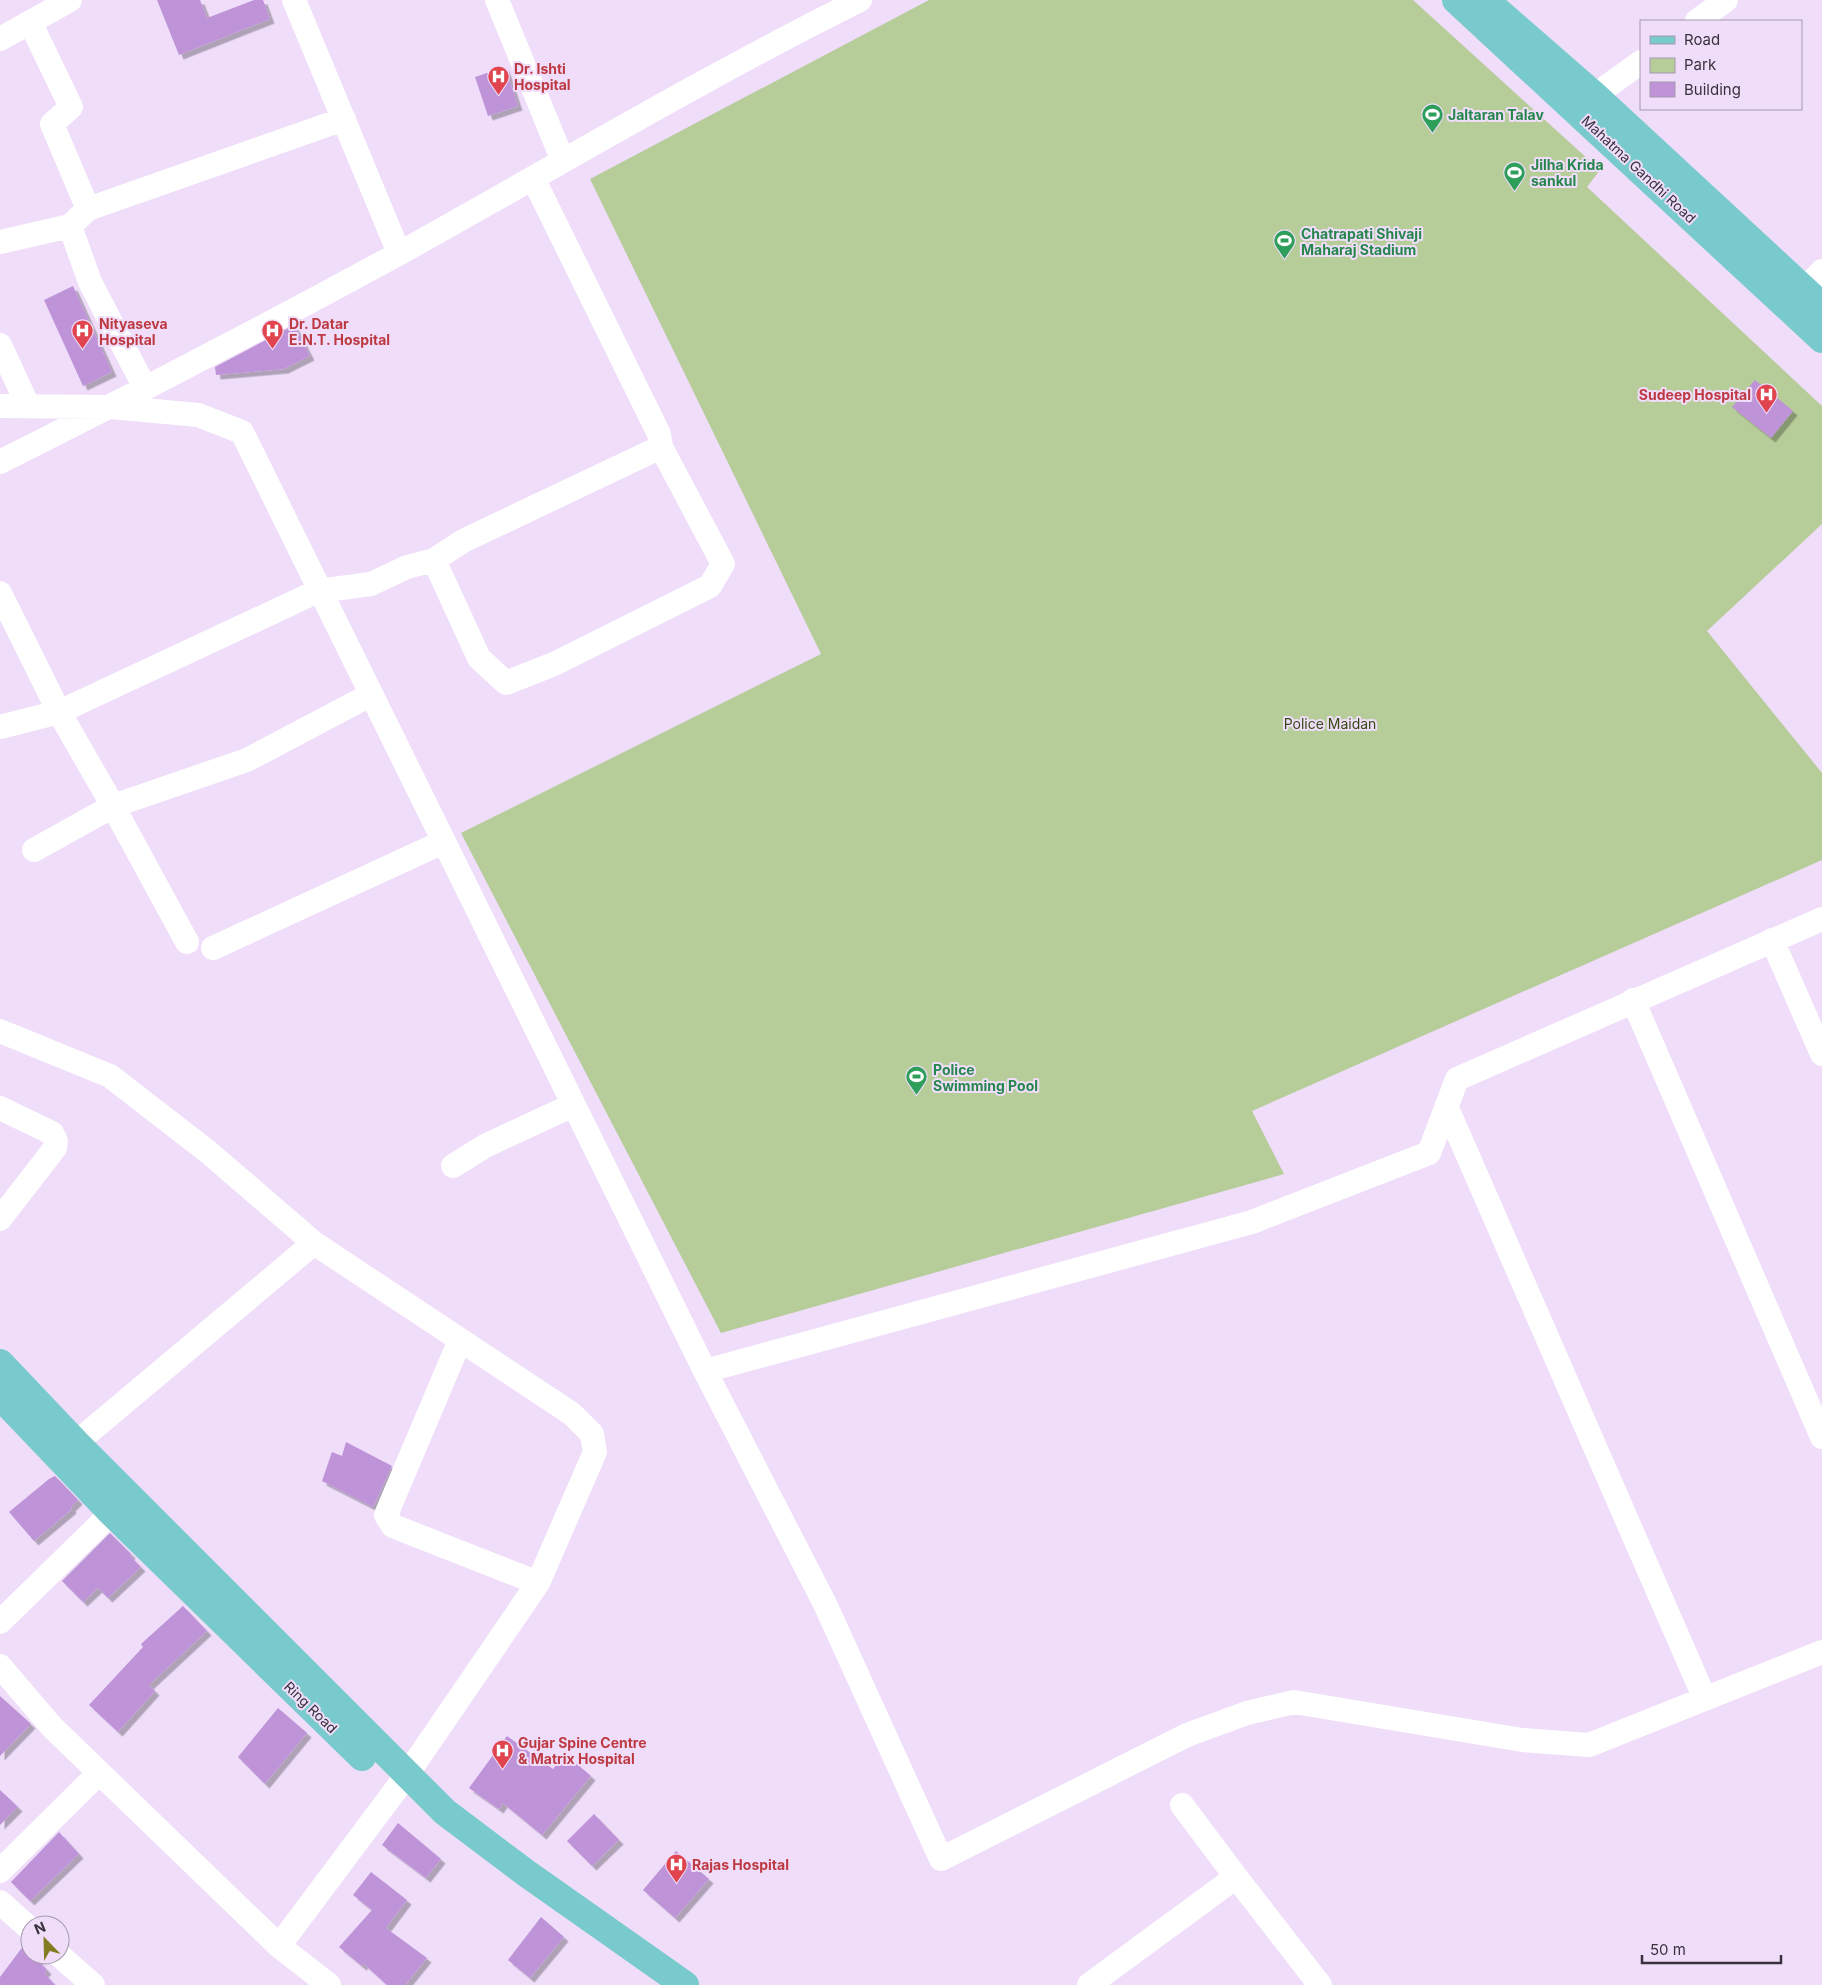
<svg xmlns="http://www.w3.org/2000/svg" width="1822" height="1985" viewBox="0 0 1822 1985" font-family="Inter,sans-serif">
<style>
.green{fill:#b6cc99}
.building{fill:#be93d8;filter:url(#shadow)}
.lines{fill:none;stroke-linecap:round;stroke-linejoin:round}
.minor{stroke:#fff;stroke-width:24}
.major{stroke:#78cacc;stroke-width:28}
.labels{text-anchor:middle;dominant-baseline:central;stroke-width:4;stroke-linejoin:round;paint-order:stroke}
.health-label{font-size:14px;font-weight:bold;fill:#be3a42;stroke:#efddfa;text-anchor:start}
.leisure-label{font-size:14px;font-weight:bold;fill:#27864d;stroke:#efddfa;text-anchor:start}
.street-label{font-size:14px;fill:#39323d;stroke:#efddfa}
.park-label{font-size:14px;fill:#354912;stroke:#efddfa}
</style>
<defs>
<filter id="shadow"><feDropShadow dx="4.5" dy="4.5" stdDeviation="0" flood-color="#0004"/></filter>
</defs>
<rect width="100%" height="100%" fill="#efddfa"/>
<path class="green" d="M929,0H1413L1600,170L1587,187L1822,406V524L1707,631L1822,773V860L1252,1111L1284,1174L721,1333L461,833L821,654L590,179Z"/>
<path class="building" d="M157,0H200L207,18L254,0H263L270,19L179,55Z
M505,67L518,106L488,116L475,77Z
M73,286L112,372L83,386L44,300Z
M294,325L310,356L284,369L216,375L215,367Z
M1755,380L1793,411L1771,438L1732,407Z
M346,1442L392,1466L373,1507L322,1481L332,1452L342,1456Z
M55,1476L78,1500L71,1507L72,1509L34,1541L9,1512L49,1479Z
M110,1533L131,1554L130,1556L141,1567L108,1598L98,1588L83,1602L62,1581Z
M183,1606L207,1631L149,1685L155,1691L118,1732L89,1705L143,1647L141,1644Z
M0,1696L31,1724L0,1756Z
M278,1708L307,1733L265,1784L238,1757Z
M507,1736L553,1769L565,1754L591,1776L542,1835L503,1803L499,1809L469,1788Z
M0,1790L18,1807L0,1825Z
M594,1814L619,1840L592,1866L567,1841Z
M398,1823L441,1859L426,1878L382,1845Z
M59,1832L79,1854L30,1901L11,1882Z
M676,1851L709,1879L675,1918L643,1890Z
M371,1872L407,1900L386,1928L427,1958L405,1985H387L364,1964L362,1966L339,1947L372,1910L353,1895Z
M541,1917L564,1937L530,1978L508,1960Z
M24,1945L30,1955H33L47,1970L44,1973L55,1985H0V1977Z"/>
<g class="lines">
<path class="minor" d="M294,0L399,253
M497,0L563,161
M1697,21L1726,0
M30,22L71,107L52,124L88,209L70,226L90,282L145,388
M0,39L70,0
M1580,106L1641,62
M88,209L344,119
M0,242L70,226
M1792,302L1822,271
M0,345L28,406
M0,406L111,407L198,415L242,432L705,1371L825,1604L941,1859L1187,1735L1247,1713L1294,1702L1522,1740L1589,1745L1822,1652
M0,462C134,395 268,325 400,253C553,168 703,78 860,0
M434,560L479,658L506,683L554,664L710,586L723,564L661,447L659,434L533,178
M0,593L59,712L113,806L187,942
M0,727L59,712L318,591L371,584L407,567L434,560L463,541L661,447
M34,850L113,806L247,760L370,695
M1772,940L1822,1054
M213,948L443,842
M1633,1000L1822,1437
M0,1031L110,1076L207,1151L314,1243L572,1414L592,1434L595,1452L538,1583L406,1776L279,1946
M0,1108L52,1133L56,1141L55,1148L0,1219
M1447,1108L1705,1699
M453,1166L485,1146L573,1105
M460,1340L386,1515L393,1526L538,1583
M705,1371L1252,1222L1429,1153L1457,1079L1822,919
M76,1443L314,1243
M0,1622L126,1499
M0,1666L52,1727L279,1946L329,1985
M1182,1805L1236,1877
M0,1871L99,1773
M0,1902L30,1929
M59,1955L93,1985
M1089,1985L1236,1877L1320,1985"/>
<path class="major" d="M1456,0L1822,339
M1485,0L1594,95L1822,306
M0,1363L76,1443L445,1812L526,1873L685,1985
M0,1396L111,1512L362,1757"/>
</g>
<defs>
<symbol id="hospital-pin" viewBox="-11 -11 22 30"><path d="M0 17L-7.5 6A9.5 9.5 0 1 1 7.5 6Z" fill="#e0444e" stroke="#efddfa"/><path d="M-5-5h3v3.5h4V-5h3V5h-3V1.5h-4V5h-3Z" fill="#fff"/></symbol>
<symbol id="stadium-pin" viewBox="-11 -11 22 30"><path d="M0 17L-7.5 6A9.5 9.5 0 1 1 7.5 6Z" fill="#2e9e5b" stroke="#efddfa"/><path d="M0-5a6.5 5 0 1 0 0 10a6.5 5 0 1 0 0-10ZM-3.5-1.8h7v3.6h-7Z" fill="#fff"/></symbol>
</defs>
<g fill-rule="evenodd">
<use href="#hospital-pin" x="486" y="64" width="25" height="34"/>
<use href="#stadium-pin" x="1420" y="102" width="25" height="34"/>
<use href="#stadium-pin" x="1502" y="160" width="25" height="34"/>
<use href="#stadium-pin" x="1272" y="228" width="25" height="34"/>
<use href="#hospital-pin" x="70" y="318" width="25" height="34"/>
<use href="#hospital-pin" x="260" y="318" width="25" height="34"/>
<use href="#hospital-pin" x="1754" y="382" width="25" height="34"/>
<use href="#stadium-pin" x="904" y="1064" width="25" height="34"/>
<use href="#hospital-pin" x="490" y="1738" width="25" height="34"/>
<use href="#hospital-pin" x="664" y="1852" width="25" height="34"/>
</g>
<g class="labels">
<g class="health-label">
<text x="514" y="68">Dr. Ishti<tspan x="514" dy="16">Hospital</tspan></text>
<text x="99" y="323">Nityaseva<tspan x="99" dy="16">Hospital</tspan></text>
<text x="289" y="323">Dr. Datar<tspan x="289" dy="16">E.N.T. Hospital</tspan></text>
<text x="1751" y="394" text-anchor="end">Sudeep Hospital</text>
<text x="518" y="1742">Gujar Spine Centre<tspan x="518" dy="16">&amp; Matrix Hospital</tspan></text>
<text x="692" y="1864">Rajas Hospital</text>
</g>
<g class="leisure-label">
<text x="1448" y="114">Jaltaran Talav</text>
<text x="1531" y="164">Jilha Krida<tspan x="1531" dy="16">sankul</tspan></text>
<text x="1301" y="233">Chatrapati Shivaji<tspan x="1301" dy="16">Maharaj Stadium</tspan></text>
<text x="933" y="1069">Police<tspan x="933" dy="16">Swimming Pool</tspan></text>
</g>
<g class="street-label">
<text transform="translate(1639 169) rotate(43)">Mahatma Gandhi Road</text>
<text transform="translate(311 1707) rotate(44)">Ring Road</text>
</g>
<g class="park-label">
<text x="1330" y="723">Police Maidan</text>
</g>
</g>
<rect x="1640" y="20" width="162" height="90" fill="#efddfa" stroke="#a699ae"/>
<rect x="1650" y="36" width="25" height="8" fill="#78cacc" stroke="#a699ae"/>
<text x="1684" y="45" font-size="15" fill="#39323d">Road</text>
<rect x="1650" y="58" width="25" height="15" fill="#b6cc99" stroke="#a699ae"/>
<text x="1684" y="70" font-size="15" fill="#39323d">Park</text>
<rect x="1650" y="82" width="25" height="15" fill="#be93d8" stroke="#a699ae"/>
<text x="1684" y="95" font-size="15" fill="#39323d">Building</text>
<g transform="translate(45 1940) rotate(337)"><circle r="24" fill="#efddfa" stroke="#a699ae"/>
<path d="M0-4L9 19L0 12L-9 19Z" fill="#837c22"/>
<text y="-8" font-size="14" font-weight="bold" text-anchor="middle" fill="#39323d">N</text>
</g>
<path d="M1642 1955v8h139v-8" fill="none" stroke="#39323d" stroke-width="2.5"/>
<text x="1650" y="1955" font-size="15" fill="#39323d" stroke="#efddfa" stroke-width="4" paint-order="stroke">50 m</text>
</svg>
